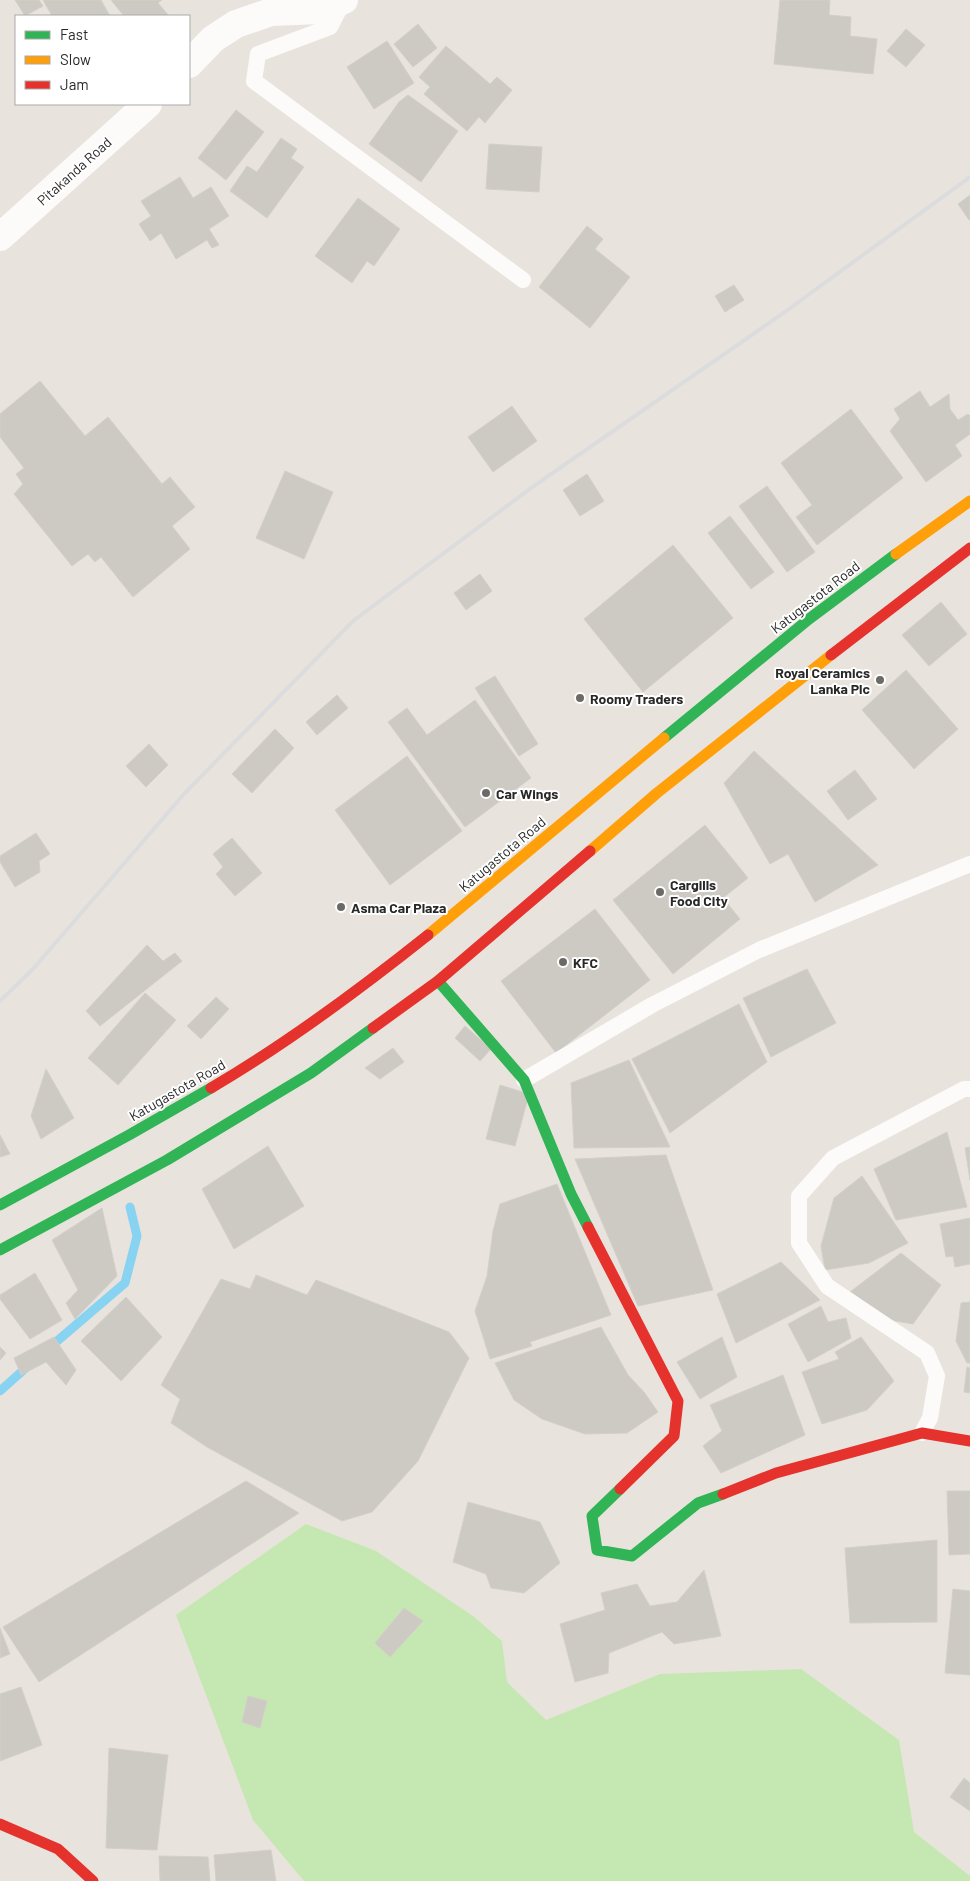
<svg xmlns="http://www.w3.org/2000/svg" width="970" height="1881" viewBox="0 0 970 1881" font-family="Barlow,sans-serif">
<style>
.green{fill:#c5e7b2}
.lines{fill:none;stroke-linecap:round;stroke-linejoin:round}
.stream{stroke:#88d2f2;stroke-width:9}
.building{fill:#cdcac4;stroke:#d3cfc9}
.lane{stroke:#fcfbfa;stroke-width:16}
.street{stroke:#fcfbfa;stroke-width:28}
.fast{stroke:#30b455;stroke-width:11}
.slow{stroke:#ff9f0a;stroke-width:11}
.jam{stroke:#e5322d;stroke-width:11}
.rail{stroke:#dcdcde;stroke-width:4}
.poi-dot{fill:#6b6a67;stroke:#fff;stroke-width:2}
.labels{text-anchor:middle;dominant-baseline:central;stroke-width:4;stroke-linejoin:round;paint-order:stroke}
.street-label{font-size:14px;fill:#282828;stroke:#fff}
.poi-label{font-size:14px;font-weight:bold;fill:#282828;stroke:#fff;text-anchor:start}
</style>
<rect width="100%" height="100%" fill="#e8e4dd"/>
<path class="green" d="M306,1524L376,1551L473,1616L502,1641L507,1682L546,1720L660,1674L801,1669L899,1740L914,1832L970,1876V1881H304L253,1820L176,1615Z"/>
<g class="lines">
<path class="stream" d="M49,1348L125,1283L137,1236L130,1207
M0,1391L28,1366"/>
</g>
<path class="building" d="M15,0H39L43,6L25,16Z
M43,0H101L110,16H52Z
M111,0H162L158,3L169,16H124Z
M780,0H830L829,15L851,17L850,36L877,39L873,74L774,64Z
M418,24L437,48L413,67L394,44Z
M906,29L925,45L906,67L887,51Z
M387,41L414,83L374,109L347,67Z
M446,46L490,84L497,77L512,90L485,123L479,117L467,131L424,94L430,87L419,77Z
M408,95L458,131L421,182L369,144L399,102Z
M236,110L264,132L226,180L198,158Z
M281,138L297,149L291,158L304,167L267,218L230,191L247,166L257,172Z
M489,144L542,147L539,192L486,189Z
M180,177L193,198L211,187L229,216L209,229L219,245L212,248L207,240L176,259L161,233L150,241L139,224L151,216L141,201Z
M970,195V219L969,220L958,204Z
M358,198L400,229L374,266L367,261L352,283L315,256Z
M587,226L603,239L595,249L630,277L590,328L539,287Z
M734,285L744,300L725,312L715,296Z
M40,381L85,436L108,417L162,484L170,477L195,507L172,526L190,549L133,597L101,557L95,562L88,554L72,566L14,494L23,484L16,474L24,468L0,437V414Z
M920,391L930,407L949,394L950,409L958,420L968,414L970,416V434L955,445L962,456L926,482L890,431L900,419L894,409Z
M512,406L537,441L493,472L468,437Z
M851,409L903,478L817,545L796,517L812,505L781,463Z
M285,471L333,492L304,559L256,538Z
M587,474L604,501L580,516L563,490Z
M767,486L815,552L787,572L739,506Z
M730,516L774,572L751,589L708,533Z
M673,545L733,618L643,692L584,619Z
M480,574L492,591L466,610L454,593Z
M941,602L967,634L929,666L902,635Z
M906,670L958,729L914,769L862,710Z
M495,676L538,744L519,756L475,688Z
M337,695L348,708L317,735L306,722Z
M475,700L531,778L465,827L388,722L407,708L427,735Z
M275,729L294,748L252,793L232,774Z
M149,744L168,765L146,787L126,766Z
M754,751L878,865L815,902L788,854L770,864L724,783Z
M407,756L462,831L390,885L335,810Z
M855,770L877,799L848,820L827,791Z
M705,825L748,878L723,898L740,919L673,974L613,900Z
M36,833L50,854L39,861L40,872L15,887L0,862V856Z
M232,838L262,873L235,896L216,874L223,867L213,854Z
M595,909L650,980L556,1053L501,981Z
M147,945L163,961L175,953L182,961L100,1026L86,1011Z
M807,969L836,1023L771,1057L743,998Z
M145,993L176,1020L118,1085L88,1058Z
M216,997L229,1009L201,1039L187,1026Z
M739,1004L767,1062L670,1133L632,1059Z
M465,1026L491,1049L480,1061L455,1038Z
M393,1048L404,1062L380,1079L365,1068Z
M629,1060L670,1147L574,1148L571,1083Z
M46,1069L74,1118L41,1139L31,1116Z
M500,1085L529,1094L515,1146L486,1139Z
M947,1132L967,1207L896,1220L874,1169Z
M0,1135L10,1154L0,1157Z
M268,1146L304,1206L234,1249L202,1189Z
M970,1147V1180L965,1148Z
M666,1155L713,1290L638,1306L575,1159Z
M862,1176L908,1243L869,1263L825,1270L821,1246L834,1198Z
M557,1184L611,1315L530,1342L532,1346L490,1359L475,1311L487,1276L493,1231L500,1204Z
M102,1208L117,1276L75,1319L66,1303L78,1290L52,1240Z
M970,1218V1264L955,1267L953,1256L946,1257L940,1224Z
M901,1253L941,1285L913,1324L890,1320L850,1292Z
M781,1262L820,1300L736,1343L717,1294Z
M35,1273L62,1320L30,1339L0,1299V1295Z
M256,1275L307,1295L316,1280L449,1332L469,1358L418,1461L372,1512L342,1521L207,1447L171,1423L180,1399L161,1385L221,1279L250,1289Z
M126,1297L162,1337L121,1381L81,1341Z
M970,1302V1363H967L956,1341L961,1303Z
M821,1306L828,1322L846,1318L851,1338L808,1362L788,1324Z
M601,1327L628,1375L644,1392L658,1412L627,1433L585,1434L542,1419L514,1400L495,1363Z
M54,1337L76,1370L66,1385L46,1362L21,1375L14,1358Z
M722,1337L737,1377L700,1399L677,1362Z
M861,1337L894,1381L867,1410L822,1424L802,1372L839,1359L835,1352Z
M0,1347L6,1353L0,1360Z
M967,1367L970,1368V1393L964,1392Z
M783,1375L805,1435L721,1473L703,1446L722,1431L710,1405Z
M246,1481L299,1513L39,1682L3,1627Z
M947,1491H970V1554L949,1555Z
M468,1502L540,1522L560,1563L524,1593L491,1588L486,1574L453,1562Z
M937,1540V1622L850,1623L845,1548Z
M704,1570L721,1636L674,1644L662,1632L609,1653L608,1673L575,1682L560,1624L605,1610L601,1593L637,1584L650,1606L677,1602Z
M953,1589L970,1591V1675L945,1673Z
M404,1608L423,1621L390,1657L375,1643Z
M0,1628L10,1654L0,1658Z
M21,1687L42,1745L0,1761V1694Z
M248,1696L267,1701L260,1728L242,1722Z
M109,1748L168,1755L157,1850L106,1848Z
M964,1778L970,1783V1811L950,1797Z
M271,1850L276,1881H216L214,1855Z
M159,1856L208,1857L210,1881H160Z"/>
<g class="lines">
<path class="lane" d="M344,0L330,27L258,54L254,81L523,280
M524,1080L652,1005L759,950L970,864
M922,1433L930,1418L937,1376L927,1353L827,1286L799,1243V1196L833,1158L964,1089H970"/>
<path class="street" d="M189,64L213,39L236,24L271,12L321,10L344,0
M0,237L148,104"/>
<path class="fast" d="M664,738L809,619L896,554
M438,981L524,1080L571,1194L588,1227
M0,1205L129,1135L211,1088
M0,1250L167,1160L311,1073L373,1028
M620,1489L592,1516L597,1550L632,1556L698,1503L723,1494"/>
<path class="slow" d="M896,554L970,501
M590,851L657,793L831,655
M428,935L664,738"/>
<path class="jam" d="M831,655L970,548
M373,1028L438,981L590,851
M211,1088C288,1043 359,990 428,935
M588,1227L678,1401L674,1436L620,1489
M723,1494L776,1473L922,1433L970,1441
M0,1824L58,1849L93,1881"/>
<path class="rail" d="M0,1001L33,969L184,794L353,621L531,488L782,314L970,177"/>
</g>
<g class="poi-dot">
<circle cx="880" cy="680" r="5"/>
<circle cx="580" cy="698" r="5"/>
<circle cx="486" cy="793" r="5"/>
<circle cx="660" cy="892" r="5"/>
<circle cx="341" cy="907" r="5"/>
<circle cx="563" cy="962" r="5"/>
</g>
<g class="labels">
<g class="street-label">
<text transform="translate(74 171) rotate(-42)">Pitakanda Road</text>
<text transform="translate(815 597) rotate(-38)">Katugastota Road</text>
<text transform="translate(502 854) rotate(-40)">Katugastota Road</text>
<text transform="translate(177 1090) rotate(-30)">Katugastota Road</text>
</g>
<g class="poi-label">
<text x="870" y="672" text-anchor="end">Royal Ceramics<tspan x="870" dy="16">Lanka Plc</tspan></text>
<text x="590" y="698">Roomy Traders</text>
<text x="496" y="793">Car Wings</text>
<text x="670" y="884">Cargills<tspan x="670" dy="16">Food City</tspan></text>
<text x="351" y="907">Asma Car Plaza</text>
<text x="573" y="962">KFC</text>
</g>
</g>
<rect x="15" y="15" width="175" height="90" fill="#ffffff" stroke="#a9a9a9"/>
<rect x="25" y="31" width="25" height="8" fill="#30b455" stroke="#a9a9a9"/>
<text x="60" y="40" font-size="15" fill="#282828">Fast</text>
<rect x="25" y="56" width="25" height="8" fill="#ff9f0a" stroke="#a9a9a9"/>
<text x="60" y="65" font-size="15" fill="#282828">Slow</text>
<rect x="25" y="81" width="25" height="8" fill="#e5322d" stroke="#a9a9a9"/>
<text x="60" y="90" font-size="15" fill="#282828">Jam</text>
</svg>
